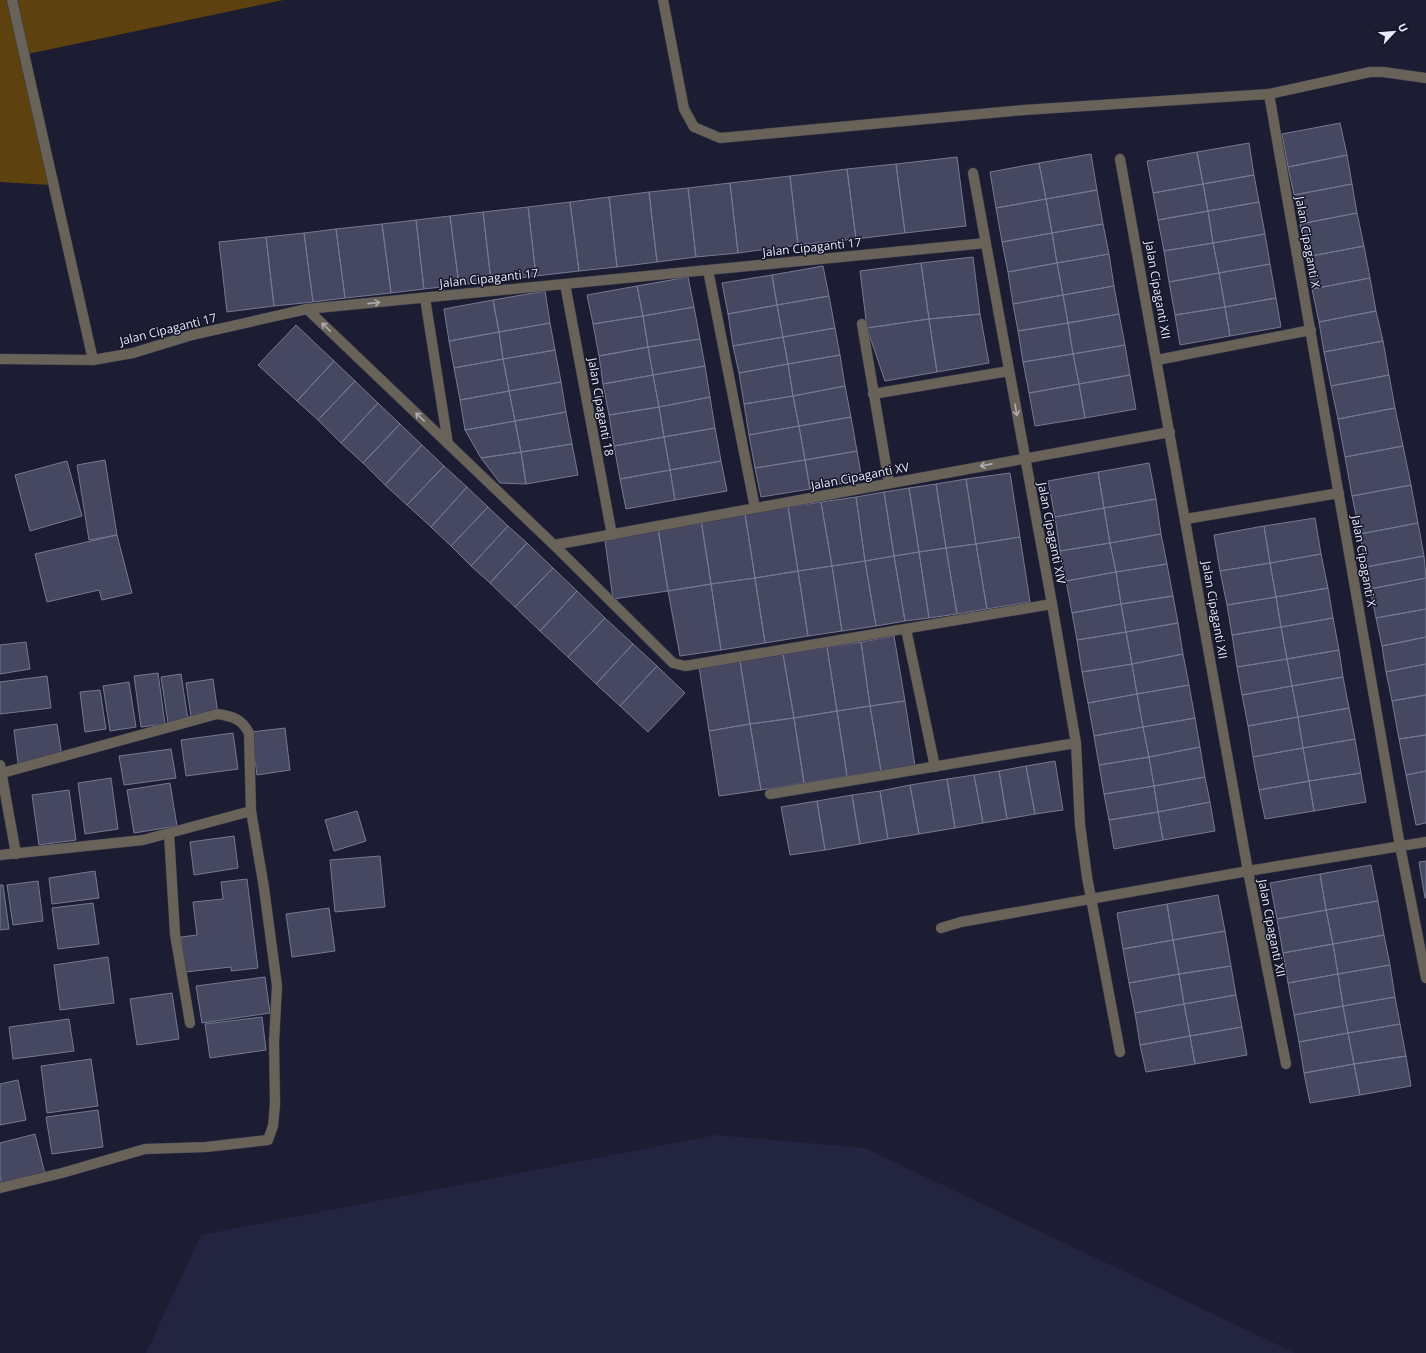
<svg xmlns="http://www.w3.org/2000/svg" width="1426" height="1353" viewBox="0 0 1426 1353" font-family="'Open Sans',sans-serif">
<style>
.built{fill:#232540}
.forest{fill:#5d410e}
.building{fill:#454860;stroke:#767993}
.lines{fill:none;stroke-linecap:round;stroke-linejoin:round}
.street-casing{stroke:#393a4e;stroke-width:11}
.street{stroke:#696258;stroke-width:10}
.oneway{stroke:#afadb1}
.labels{text-anchor:middle;dominant-baseline:central;stroke-width:3;stroke-linejoin:round;paint-order:stroke}
.street-label{font-size:12px;fill:#e8eaf9;stroke:#131428}
</style>
<rect width="100%" height="100%" fill="#1c1d32"/>
<path class="built" d="M715,1135L865,1148L1295,1353H146L201,1235Z"/>
<path class="forest" d="M0,0H283L23,55L50,185L0,182Z"/>
<path class="building" d="M1340,123L1347,155L1288,167L1282,134Z
M1249,143L1254,175L1203,184L1197,152Z
M1197,152L1203,184L1153,193L1147,161Z
M1091,154L1097,190L1046,199L1039,163Z
M1347,155L1352,184L1294,195L1288,167Z
M957,157L966,226L905,233L896,164Z
M1039,163L1046,199L996,208L990,172Z
M896,164L905,233L856,239L847,169Z
M847,169L856,239L798,245L790,176Z
M1254,175L1259,202L1208,211L1203,184Z
M790,176L798,245L738,253L730,183Z
M730,183L738,253L696,257L688,188Z
M1203,184L1208,211L1158,220L1153,193Z
M1352,184L1357,213L1300,224L1294,195Z
M688,188L696,257L657,262L649,192Z
M1097,190L1103,224L1052,233L1046,199Z
M649,192L657,262L617,267L609,197Z
M609,197L617,267L579,271L570,202Z
M1046,199L1052,233L1002,242L996,208Z
M570,202L579,271L536,276L528,207Z
M1259,202L1265,234L1213,243L1208,211Z
M528,207L536,276L491,281L483,212Z
M1208,211L1213,243L1164,251L1158,220Z
M483,212L491,281L459,285L450,216Z
M1357,213L1364,246L1306,257L1300,224Z
M450,216L459,285L424,289L416,220Z
M416,220L424,289L391,293L382,224Z
M382,224L391,293L345,298L336,229Z
M1103,224L1109,254L1057,263L1052,233Z
M336,229L345,298L313,302L304,233Z
M304,233L313,302L274,306L266,237Z
M1052,233L1057,263L1008,272L1002,242Z
M1265,234L1270,264L1219,273L1213,243Z
M266,237L274,306L227,312L219,242Z
M1213,243L1219,273L1169,282L1164,251Z
M1364,246L1370,278L1312,289L1306,257Z
M1109,254L1114,286L1063,295L1057,263Z
M973,257L980,314L929,319L921,263Z
M921,263L929,319L867,328L860,271Z
M1057,263L1063,295L1013,304L1008,272Z
M1270,264L1276,298L1225,307L1219,273Z
M823,266L829,296L777,305L772,275Z
M1219,273L1225,307L1175,315L1169,282Z
M772,275L777,305L728,314L722,283Z
M688,277L694,307L643,316L637,286Z
M1370,278L1376,311L1319,322L1312,289Z
M637,286L643,316L593,324L587,295Z
M1114,286L1119,314L1068,323L1063,295Z
M545,291L550,323L499,332L493,300Z
M1063,295L1068,323L1018,331L1013,304Z
M829,296L835,328L783,337L777,305Z
M1276,298L1281,327L1230,336L1225,307Z
M493,300L499,332L449,341L444,309Z
M777,305L783,337L733,346L728,314Z
M694,307L700,339L648,347L643,316Z
M1225,307L1230,336L1180,345L1175,315Z
M1376,311L1383,341L1324,352L1319,322Z
M980,314L989,363L937,372L929,319Z
M1119,314L1125,345L1073,354L1068,323Z
M643,316L648,347L599,356L593,324Z
M929,319L937,372L885,381L867,328Z
M550,323L555,350L503,359L499,332Z
M1068,323L1073,354L1023,362L1018,331Z
M296,325L334,361L297,401L258,365Z
M835,328L840,355L788,364L783,337Z
M499,332L503,359L454,368L449,341Z
M783,337L788,364L739,373L733,346Z
M700,339L705,366L653,375L648,347Z
M1383,341L1389,375L1331,386L1324,352Z
M1125,345L1130,375L1079,384L1073,354Z
M648,347L653,375L603,384L599,356Z
M555,350L561,382L509,391L503,359Z
M1073,354L1079,384L1029,393L1023,362Z
M840,355L845,386L793,396L788,364Z
M503,359L509,391L460,400L454,368Z
M334,361L355,381L318,420L297,401Z
M788,364L793,396L744,404L739,373Z
M705,366L710,397L659,407L653,375Z
M653,375L659,407L609,415L603,384Z
M1130,375L1136,409L1085,418L1079,384Z
M1389,375L1395,408L1338,419L1331,386Z
M355,381L378,403L341,443L318,420Z
M561,382L566,412L515,421L509,391Z
M1079,384L1085,418L1035,426L1029,393Z
M845,386L851,417L799,426L793,396Z
M509,391L515,421L465,430L460,400Z
M793,396L799,426L749,435L744,404Z
M710,397L715,428L664,437L659,407Z
M378,403L400,424L363,463L341,443Z
M659,407L664,437L614,446L609,415Z
M1395,408L1403,446L1345,457L1338,419Z
M566,412L572,444L521,452L515,421Z
M851,417L857,451L805,460L799,426Z
M515,421L521,452L481,458L465,430Z
M400,424L422,445L385,485L363,463Z
M799,426L805,460L755,468L749,435Z
M715,428L721,461L670,470L664,437Z
M664,437L670,470L620,479L614,446Z
M572,444L578,475L526,484L521,452Z
M422,445L444,466L407,505L385,485Z
M1403,446L1411,485L1352,496L1345,457Z
M857,451L862,480L810,489L805,460Z
M521,452L526,484L500,483L481,458Z
M105,460L117,535L89,540L77,465Z
M805,460L810,489L761,497L755,468Z
M67,461L82,516L30,531L15,475Z
M721,461L727,491L675,500L670,470Z
M1149,463L1156,499L1104,508L1098,472Z
M444,466L467,487L431,527L407,505Z
M670,470L675,500L626,509L620,479Z
M1098,472L1104,508L1055,517L1048,481Z
M1010,473L1020,537L976,544L966,479Z
M966,479L976,544L946,548L936,484Z
M936,484L946,548L919,552L909,488Z
M1411,485L1418,523L1360,534L1352,496Z
M467,487L488,507L451,546L431,527Z
M909,488L919,552L894,556L884,492Z
M884,492L894,556L865,561L856,497Z
M856,497L865,561L832,566L821,502Z
M1156,499L1161,534L1110,543L1104,508Z
M821,502L832,566L798,571L788,507Z
M488,507L508,526L471,566L451,546Z
M788,507L798,571L755,578L745,514Z
M1104,508L1110,543L1060,551L1055,517Z
M745,514L755,578L711,584L701,520Z
M1315,518L1321,554L1270,563L1264,526Z
M701,520L711,584L668,591L658,528Z
M1418,523L1424,556L1366,567L1360,534Z
M508,526L527,543L490,583L471,566Z
M1264,526L1270,563L1220,571L1214,535Z
M658,528L668,591L613,599L605,541Z
M1161,534L1167,564L1116,572L1110,543Z
M117,535L132,593L102,600L99,590L47,602L35,554Z
M1020,537L1030,602L987,609L976,544Z
M527,543L553,568L515,607L490,583Z
M1110,543L1116,572L1066,581L1060,551Z
M976,544L987,609L957,614L946,548Z
M946,548L957,614L929,618L919,552Z
M919,552L929,618L905,621L894,556Z
M1321,554L1328,588L1276,597L1270,563Z
M894,556L905,621L876,626L865,561Z
M1424,556L1426,578L1370,589L1366,567Z
M865,561L876,626L842,631L832,566Z
M1270,563L1276,597L1227,605L1220,571Z
M1167,564L1173,596L1121,604L1116,572Z
M832,566L842,631L808,636L798,571Z
M553,568L577,591L540,631L515,607Z
M798,571L808,636L765,643L755,578Z
M1116,572L1121,604L1072,613L1066,581Z
M755,578L765,643L721,650L711,584Z
M1426,578V609L1376,618L1370,589Z
M711,584L721,650L680,656L668,591Z
M1328,588L1333,618L1281,627L1276,597Z
M577,591L605,618L568,657L540,631Z
M1173,596L1178,623L1126,632L1121,604Z
M1276,597L1281,627L1232,635L1227,605Z
M1121,604L1126,632L1077,640L1072,613Z
M1426,609V637L1382,646L1376,618Z
M605,618L633,644L596,684L568,657Z
M1333,618L1339,650L1287,659L1281,627Z
M1178,623L1183,654L1132,664L1126,632Z
M1281,627L1287,659L1237,667L1232,635Z
M1126,632L1132,664L1082,672L1077,640Z
M894,636L905,701L870,706L861,642Z
M1426,637V664L1386,672L1382,646Z
M26,642L30,669L0,674V645Z
M861,642L870,706L837,711L827,647Z
M633,644L657,666L620,706L596,684Z
M827,647L837,711L794,718L783,654Z
M1339,650L1343,677L1292,686L1287,659Z
M783,654L794,718L750,724L740,661Z
M1183,654L1189,685L1137,694L1132,664Z
M1287,659L1292,686L1242,695L1237,667Z
M740,661L750,724L709,731L699,667Z
M1132,664L1137,694L1088,703L1082,672Z
M1426,664V695L1392,701L1386,672Z
M657,666L685,693L648,732L620,706Z
M158,673L165,724L141,727L134,676Z
M181,674L188,720L168,723L161,677Z
M47,676L51,708L0,714V682Z
M1343,677L1349,708L1298,717L1292,686Z
M213,679L218,714L191,717L186,683Z
M129,682L136,727L110,731L103,686Z
M1189,685L1195,718L1143,727L1137,694Z
M1292,686L1298,717L1248,726L1242,695Z
M100,690L106,729L85,732L80,692Z
M1137,694L1143,727L1094,736L1088,703Z
M1426,695V735L1399,739L1392,701Z
M905,701L915,766L881,771L870,706Z
M870,706L881,771L847,776L837,711Z
M1349,708L1355,739L1303,748L1298,717Z
M837,711L847,776L804,783L794,718Z
M1298,717L1303,748L1253,757L1248,726Z
M794,718L804,783L761,790L750,724Z
M1195,718L1200,747L1149,757L1143,727Z
M57,724L62,757L18,763L14,730Z
M750,724L761,790L719,796L709,731Z
M1143,727L1149,757L1099,765L1094,736Z
M285,728L290,770L257,775L251,732Z
M233,733L238,769L186,776L181,740Z
M1426,735V771L1406,775L1399,739Z
M1355,739L1361,773L1309,781L1303,748Z
M1200,747L1205,777L1154,786L1149,757Z
M1303,748L1309,781L1259,790L1253,757Z
M171,749L176,778L124,785L119,756Z
M1149,757L1154,786L1104,794L1099,765Z
M1055,761L1063,810L1035,814L1026,766Z
M1026,766L1035,814L1007,819L999,771Z
M999,771L1007,819L983,823L974,775Z
M1426,771V823L1416,825L1406,775Z
M1361,773L1366,802L1314,811L1309,781Z
M974,775L983,823L955,828L947,779Z
M1205,777L1210,802L1158,812L1154,786Z
M111,778L118,829L85,834L78,783Z
M947,779L955,828L919,834L910,785Z
M1309,781L1314,811L1265,819L1259,790Z
M170,783L177,826L134,833L127,790Z
M910,785L919,834L888,839L880,791Z
M1154,786L1158,812L1109,820L1104,794Z
M69,790L76,840L39,845L32,795Z
M880,791L888,839L860,844L852,795Z
M852,795L860,844L825,850L817,801Z
M817,801L825,850L790,855L781,807Z
M1210,802L1215,831L1163,840L1158,812Z
M357,811L366,841L334,851L325,820Z
M1158,812L1163,840L1114,849L1109,820Z
M234,836L238,868L194,875L190,842Z
M380,856L385,907L335,912L330,860Z
M1426,861V898H1425L1419,862Z
M1371,865L1378,901L1326,910L1320,874Z
M95,871L99,898L52,904L49,878Z
M1320,874L1326,910L1277,919L1270,883Z
M247,879L258,968L231,971V967L185,972L181,937L197,935L193,902L223,899L221,882Z
M38,881L43,921L13,925L7,885Z
M0,885H3L9,929L0,930Z
M1218,895L1225,931L1173,940L1167,904Z
M1378,901L1384,935L1333,944L1326,910Z
M93,903L99,944L58,949L52,908Z
M1167,904L1173,940L1123,949L1117,913Z
M329,908L335,951L292,957L286,914Z
M1326,910L1333,944L1283,953L1277,919Z
M1225,931L1231,966L1179,974L1173,940Z
M1384,935L1390,965L1338,974L1333,944Z
M1173,940L1179,974L1129,983L1123,949Z
M1333,944L1338,974L1288,983L1283,953Z
M108,957L114,1003L60,1010L54,965Z
M1390,965L1395,997L1343,1006L1338,974Z
M1231,966L1236,995L1184,1004L1179,974Z
M1179,974L1184,1004L1135,1013L1129,983Z
M1338,974L1343,1006L1294,1015L1288,983Z
M265,977L270,1013L202,1023L196,986Z
M172,993L179,1039L137,1045L130,999Z
M1236,995L1242,1027L1190,1036L1184,1004Z
M1395,997L1400,1024L1348,1033L1343,1006Z
M1184,1004L1190,1036L1140,1045L1135,1013Z
M1343,1006L1348,1033L1299,1042L1294,1015Z
M262,1017L266,1050L210,1058L205,1024Z
M69,1019L74,1051L13,1059L9,1027Z
M1400,1024L1406,1056L1354,1064L1348,1033Z
M1242,1027L1247,1055L1195,1064L1190,1036Z
M1348,1033L1354,1064L1304,1073L1299,1042Z
M1190,1036L1195,1064L1146,1072L1140,1045Z
M1406,1056L1411,1086L1360,1095L1354,1064Z
M91,1059L98,1106L47,1113L41,1066Z
M1354,1064L1360,1095L1310,1103L1304,1073Z
M18,1080L26,1120L0,1125V1084Z
M98,1110L103,1147L52,1154L46,1117Z
M35,1134L45,1174L2,1185L0,1177V1143Z"/>
<g class="lines">
<defs>
<path id="street" d="M12,0L93,360
M663,0L684,109L694,127L720,138L1024,110L1269,94L1400,846L1426,978
M1269,94L1370,72H1383L1426,78
M1120,159L1248,871L1286,1064
M973,173L1052,604L1076,743L1080,825L1087,877L1120,1052
M708,270L755,508
M565,284L612,535
M425,298L448,444
M307,309L554,545L673,663L685,666L1052,604
M862,324L889,483
M0,359L93,360L133,353L192,335L307,309L986,243
M1157,360L1311,330
M873,394L1009,371
M1186,519L1339,493
M554,545L1170,432
M906,629L935,767
M0,765L16,854
M770,794L1076,743
M169,833L175,934L190,1023
M0,855L143,840L251,811
M941,928L961,922L1248,871L1426,842
M0,1188L62,1173L145,1149L206,1147L268,1140L273,1126L275,1104L274,1042L277,986L264,888L251,811L249,733C242,719 232,716 217,714L2,773"/>
</defs>
<use href="#street" class="street-casing"/>
<use href="#street" class="street"/>
</g>
<defs><path id="oneway-shaft" d="M-6 0H5M1.5-3L5.5 0L1.5 3" fill="none" stroke-width="1.6" stroke-linecap="round" stroke-linejoin="round"/></defs>
<g class="oneway">
<use href="#oneway-shaft" transform="translate(374 303) rotate(-6)"/>
<use href="#oneway-shaft" transform="translate(326 327) rotate(-136)"/>
<use href="#oneway-shaft" transform="translate(1016 410) rotate(80)"/>
<use href="#oneway-shaft" transform="translate(420 417) rotate(-136)"/>
<use href="#oneway-shaft" transform="translate(986 465) rotate(169)"/>
</g>
<g class="labels">
<g class="street-label">
<text transform="translate(1308 242) rotate(80)">Jalan Cipaganti X</text>
<text transform="translate(812 247) rotate(-6)">Jalan Cipaganti 17</text>
<text transform="translate(489 278) rotate(-6)">Jalan Cipaganti 17</text>
<text transform="translate(1158 290) rotate(80)">Jalan Cipaganti XII</text>
<text transform="translate(168 329) rotate(-14)">Jalan Cipaganti 17</text>
<text transform="translate(601 407) rotate(80)">Jalan Cipaganti 18</text>
<text transform="translate(860 476) rotate(-11)">Jalan Cipaganti XV</text>
<text transform="translate(1052 533) rotate(79)">Jalan Cipaganti XIV</text>
<text transform="translate(1364 561) rotate(80)">Jalan Cipaganti X</text>
<text transform="translate(1215 610) rotate(80)">Jalan Cipaganti XII</text>
<text transform="translate(1272 928) rotate(79)">Jalan Cipaganti XII</text>
</g>
</g>
<g transform="translate(1394 32) rotate(64)" stroke="#131428" stroke-width="3" paint-order="stroke">
<path d="M0-3L7 15L0 10L-7 15Z" fill="#e8eaf9"/>
<text y="-6" font-size="11" font-weight="bold" text-anchor="middle" fill="#e8eaf9">U</text>
</g>
</svg>
